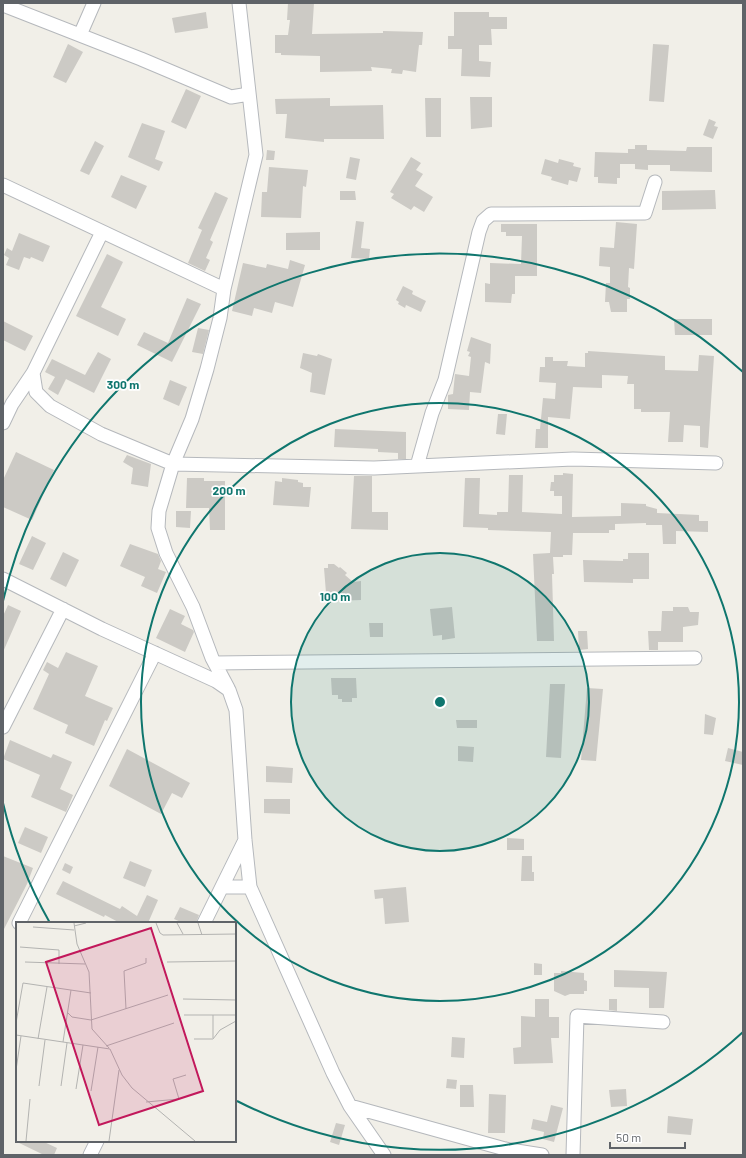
<svg xmlns="http://www.w3.org/2000/svg" width="746" height="1158" viewBox="0 0 746 1158" font-family="Barlow,sans-serif">
<style>
.building{fill:#cccac5}
.lines{fill:none;stroke-linecap:round;stroke-linejoin:round}
.minor-casing{stroke:#b5b8bc;stroke-width:15}
.minor{stroke:#fff;stroke-width:13}
.ring{fill:none;stroke:#0f766e;stroke-width:2}
.inset-road{fill:none;stroke:#b3b3b1;stroke-width:1}
.view{fill:#c2185b;fill-opacity:0.15;stroke:#c2185b;stroke-width:2}
.inset-edge{fill:none;stroke:#5f6368;stroke-width:2}
.centre{fill:#0f766e;stroke:#fff;stroke-width:2}
.ring-label{font-size:12px;text-anchor:middle;font-weight:bold;fill:#0f766e;stroke:#fff;stroke-width:3.5;stroke-linejoin:round;paint-order:stroke}
</style>
<rect width="100%" height="100%" fill="#f1efe8"/>
<path class="building" d="M288,3H314L312,34L383,33V31L423,32L422,45H419L416,72L403,70L402,74L391,73L392,69L371,67L372,71L320,72V56L281,55V53H275V35H288L290,20H287Z
M206,12L208,28L175,33L172,18Z
M454,12H489V17H507V29H491L492,45H479V61L491,62L490,77L461,76L462,49H448V36H454Z
M68,44L83,52L66,83L53,77Z
M653,44L669,45L664,102L649,101Z
M186,89L201,96L186,129L171,122Z
M470,97H492V127L471,129Z
M330,98V106L383,105L384,139H324V142L285,138L287,114H276L275,99Z
M425,98H441V137H426Z
M709,119L716,122L714,126L718,127L713,139L703,135Z
M142,123L165,131L155,159L163,162L159,171L128,157Z
M95,141L104,146L89,175L80,171Z
M635,145H647V150L686,151L687,147H712V172L670,171V165H648V170L635,169V164H620V178H617V184L598,183V177H594L595,152L628,153V149H635Z
M267,150L275,151L274,160H266Z
M350,157L360,159L356,180L346,178Z
M411,157L421,163L416,170L423,174L415,186L433,197L424,212L414,206L411,210L391,198L394,194L390,192Z
M545,159L558,163L559,159L574,163L573,166L581,168L577,182L569,180L568,185L551,180L552,177L541,174Z
M269,167L308,170L306,187L303,186L301,218L261,217L262,192H267Z
M121,175L147,186L136,209L111,197Z
M715,190L716,209L662,210V191Z
M340,191H355L356,200H340Z
M215,192L228,198L210,240L213,242L206,258L210,260L205,271L188,263L202,230L198,228Z
M356,221L364,222L361,248L370,249L369,259L351,258Z
M616,222L637,224L634,269L629,268L628,287L630,288V299H627V312H611L609,302H605L606,283H610V267L599,266L600,247L614,248Z
M501,224H537V276H515V294H512L511,303L485,302V283L490,284V263L521,264L522,236H506V232H501Z
M320,232V250H286V233Z
M19,233L50,246L43,262L31,257L30,259L24,257L19,270L6,265L9,258L4,255L7,248L12,251Z
M107,254L123,262L101,307L126,319L118,336L76,316Z
M290,260L305,265L293,307L275,302L272,313L254,308L252,316L232,311L243,263L266,268L267,264L288,269Z
M403,286L413,291L412,294L426,301L421,312L406,305L405,308L398,304L399,302L396,300Z
M187,298L201,304L172,362L137,345L144,332L168,343Z
M674,319H712V335H675Z
M3,321L33,336L25,351L3,340Z
M198,328L209,330L203,354L192,352Z
M471,337L491,344L490,364L485,362L481,393L470,392L469,410L448,409V395L453,394L455,374L469,376L471,357L468,356L470,352L467,351Z
M588,351L665,356V370L698,371L699,355L714,356L708,448L700,447V426L684,425L683,442H668L670,412H641V409H634V384H627L628,376L602,375V388L573,387L570,419L548,417V448H535L536,429H540L543,398L555,399L556,383L539,382L540,367H545V357H553V361H568L567,366L585,367V353H588Z
M98,352L111,359L94,393L66,379L58,395L48,389L55,377L45,372L52,359L85,375Z
M303,353L317,356L318,354L332,359L325,395L310,392L312,373L300,368Z
M170,380L187,387L179,406L163,399Z
M498,414H507L505,435L496,434Z
M335,429L406,432V459H398V453L378,452V449L334,447Z
M16,452L54,470L32,520L3,507V480Z
M127,455L151,464L148,487L131,484L133,468L123,462Z
M563,473L573,474L572,517L621,516V503L646,504V506L657,509V513L699,515V521H708V532L676,531V544H663L662,525H646V523L615,524V530H609V533H573L572,555H563V557H553L554,574H552L554,641H537L533,554L550,553L551,532L488,530V528L463,527L465,478H480L479,514L497,515V512H508L509,475H523L522,512L562,514V496H554V491H550L551,482H554V475H563Z
M354,476H372V512H388V530L351,529Z
M187,478H204V481H225V530H210L209,508H186Z
M282,478L298,480V482L303,483V487H311L309,507L273,505L275,481L282,482Z
M176,511H191L190,528L176,527Z
M32,536L46,543L33,570L19,564Z
M130,544L158,554L161,561L158,569L166,572L157,593L141,586L145,577L120,566Z
M63,552L79,560L66,587L50,579Z
M628,553H649V579H633V583L584,582L583,560L623,561V559H628Z
M328,564H334L339,568L340,567L347,573L345,575L353,582L361,581V600L335,601V593H326L324,568H328Z
M8,605L21,611L3,652V616Z
M452,607L455,638L442,640V635L433,636L430,609Z
M673,607H688L690,612H699L698,625L683,627V642H658V650H649L648,631H661L662,611H673Z
M170,609L185,616L181,624L193,630L194,632L185,652L156,638Z
M369,623H383V637H370Z
M578,631H587L588,649L579,650Z
M66,652L98,666L85,696L113,708L107,721L105,720L94,746L65,733L68,725L33,709L49,674L43,670L47,662L58,668Z
M331,678H356L357,698H352V702H342V699H338V695H332Z
M550,684H565L561,758L546,757Z
M587,688L603,689L596,761L581,760Z
M705,714L716,718L713,735L704,734Z
M456,720H477V728H457Z
M10,740L51,758L53,754L72,762L60,789L73,795L66,812L31,797L40,775L3,759Z
M458,746L474,747L473,762L458,761Z
M728,748L743,752V765L725,761Z
M127,749L190,783L182,798L172,793L161,814L109,786Z
M266,766L293,768L292,783L266,782Z
M264,799H290V814L264,813Z
M25,827L48,837L41,853L18,843Z
M507,838L524,839V850H507Z
M3,856L33,868L27,884L3,931Z
M522,856H532V872H534V881H521Z
M130,861L152,870L145,887L123,878Z
M65,863L73,867L70,874L62,870Z
M63,881L120,909L122,906L137,916L147,895L158,900L148,923H120L105,915L104,917L56,894Z
M406,887L409,922L385,924L383,898L375,899L374,890Z
M180,907L199,915L196,923H183L174,919Z
M534,963L542,964V975H534Z
M614,970L667,972L664,1008H649V988L614,987Z
M561,971L584,973V980L587,981V991H584V994H570L565,996L554,991V973H561Z
M535,999H549V1017H559V1038H551L553,1063L514,1064L513,1048L521,1047V1016L535,1017Z
M609,999H617V1011L609,1010Z
M452,1037L465,1038L464,1058L451,1057Z
M447,1079L457,1080L456,1089L446,1088Z
M460,1085H473L474,1107H460Z
M626,1089L627,1106L611,1107L609,1090Z
M489,1094L506,1095L505,1133H488Z
M551,1105L563,1108L554,1142L543,1139L544,1132L531,1129L533,1119L547,1122Z
M668,1116L693,1119L691,1135L667,1133Z
M336,1123L345,1125L339,1145L330,1142Z
M15,1141H42L57,1148L54,1155H44Z"/>
<g class="lines">
<defs>
<path id="minor" d="M3,5L141,59L231,97L249,94
M80,35L94,3
M3,185L224,289
M33,373L36,392L50,406L101,434L173,464L374,468L573,459L716,463
M3,423L12,404L33,373L102,232
M417,466L432,413L445,380L479,232L483,221L491,214L645,213L655,182
M3,579L102,629L216,681L229,690L236,710L245,840L250,887L333,1073L350,1106L384,1155
M215,663L695,658
M228,688L212,658L193,607L166,553L158,528L159,511L173,464L192,419L207,369L220,318L224,289L256,155L239,3
M3,727L63,609
M222,887H250
M19,923L155,653
M204,923L245,840
M350,1106L505,1149L542,1155
M90,1155L97,1141
M573,1155L577,1016L663,1022"/>
</defs>
<use href="#minor" class="minor-casing"/>
<use href="#minor" class="minor"/>
</g>
<circle cx="440" cy="702" r="149" fill="#0f766e" fill-opacity=".12"/>
<g class="ring">
<circle cx="440" cy="702" r="149"/>
<circle cx="440" cy="702" r="299"/>
<path d="M743 1032A448 448 0 0 1 237 1101M50 923A448 448 0 0 1 3 803M3 601A448 448 0 0 1 743 372"/>
</g>
<g transform="translate(16 922)">
<rect width="220" height="220" fill="#f1efe8"/>
<path class="inset-road" d="M58,1L61,22L73,50L76,107L93,126M140,1L144,11L147,13L220,12M161,1L167,12M182,1L186,13M58,4L70,1M17,5L58,8M4,25L43,28V42M9,40L69,42M151,40L220,39M167,77L220,78M110,87L108,49L130,41V36M52,91L56,95L75,98L152,73M168,93H220M197,93V116M0,101L7,61L75,71M0,113L94,127L106,153L116,166L179,219M22,117L31,65M178,117H197L204,108L220,99M47,120L55,68M90,124L158,101M0,148L5,114M23,164L29,118M45,164L51,121M60,167L67,123M75,169L82,125M130,180L163,177L157,157L170,153M10,219L14,177M93,219L103,148"/>
<path class="view" d="M135,6L187,169L83,203L30,40Z"/>
<rect width="220" height="220" class="inset-edge"/>
</g>
<circle cx="440" cy="702" r="6" class="centre"/>
<g class="ring-label">
<text x="123" y="389">300 m</text>
<text x="229" y="495">200 m</text>
<text x="335" y="601">100 m</text>
</g>
<rect width="746" height="1158" fill="none" stroke="#5f6368" stroke-width="8"/>
<path d="M610 1142v6h75v-6" fill="none" stroke="#5f6368" stroke-width="2"/>
<text x="616" y="1142" font-size="12" fill="#5f6368" stroke="#ffffff" stroke-width="3" paint-order="stroke">50 m</text>
</svg>
